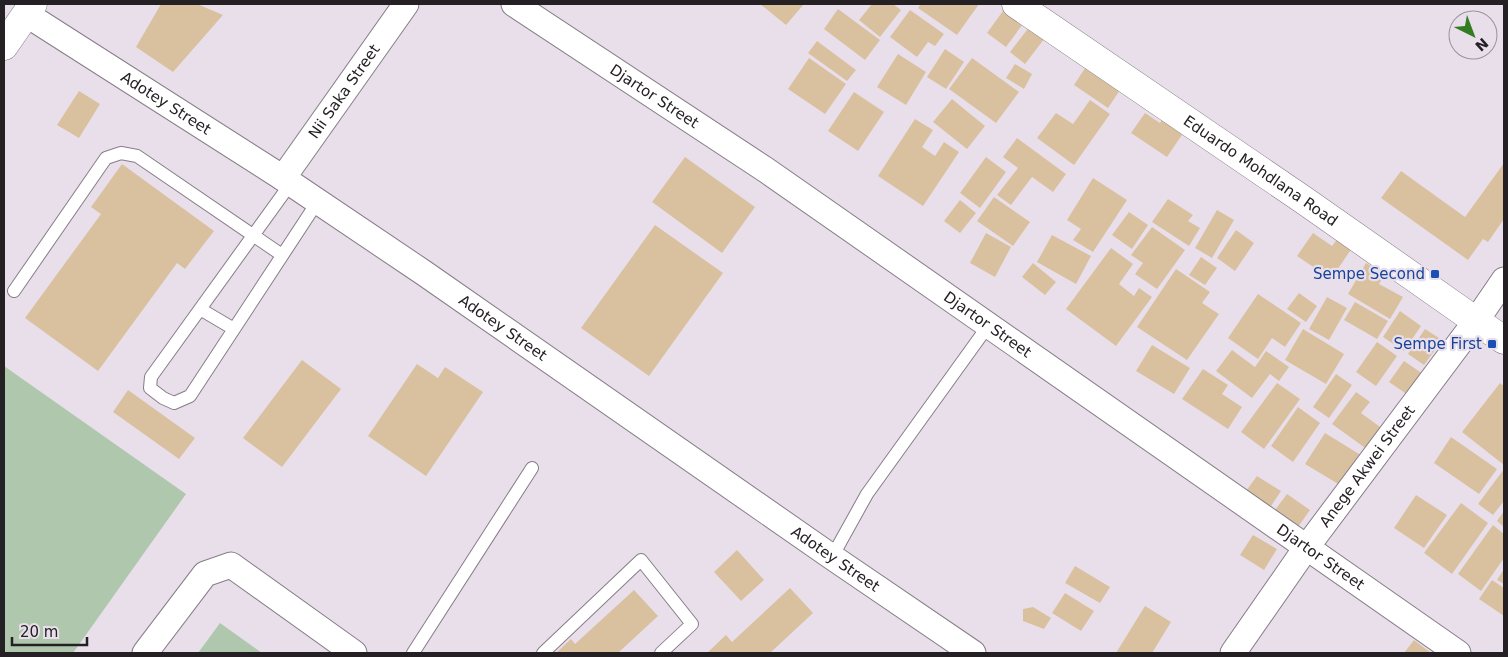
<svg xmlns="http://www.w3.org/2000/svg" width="1508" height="657" viewBox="0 0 1508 657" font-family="'DejaVu Sans',sans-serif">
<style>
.green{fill:#afc8ad}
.building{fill:#d9c19f}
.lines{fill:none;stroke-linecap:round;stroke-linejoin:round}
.service-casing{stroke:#867d87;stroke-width:14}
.minor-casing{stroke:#867d87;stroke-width:27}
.secondary-casing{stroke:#867d87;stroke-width:29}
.service{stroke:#fff;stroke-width:12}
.minor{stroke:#fff;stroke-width:25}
.secondary{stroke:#fff;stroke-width:28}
.transit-dot{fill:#1a4fb4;stroke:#e9dfeb;stroke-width:2}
.labels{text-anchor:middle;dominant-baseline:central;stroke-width:4.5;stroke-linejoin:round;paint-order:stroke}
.street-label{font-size:15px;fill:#242024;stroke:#e9dfeb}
.transit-label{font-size:15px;fill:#164399;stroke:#e9dfeb;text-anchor:end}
</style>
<rect width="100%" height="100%" fill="#e9dfeb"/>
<path class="green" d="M4,366L186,494L73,653H4Z
M220,623L262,653H198Z"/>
<path class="building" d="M161,4L182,5L197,4L223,15L173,72L136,47Z
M760,4H804L786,25Z
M872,4H893L901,10L880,37L859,20Z
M921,4H979L957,35L918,8Z
M1008,4L1028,17L1006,47L987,33Z
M838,9L880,40L865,60L824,29Z
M910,10L944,34L935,46L928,42L917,57L890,37Z
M1033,22L1048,34L1025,64L1010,52Z
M817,41L856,70L847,81L808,53Z
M945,49L964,62L946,89L927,77Z
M898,54L926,72L906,105L877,87Z
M809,58L846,84L825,114L788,89Z
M972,58L1019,92L996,123L949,89Z
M1089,62L1124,84L1108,108L1074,85Z
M1015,64L1032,74L1024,89L1006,78Z
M79,91L100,104L79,138L57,125Z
M854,92L884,112L858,151L828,131Z
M952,99L985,126L967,149L933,122Z
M1090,100L1110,114L1074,165L1037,138L1056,113L1073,124Z
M1145,113L1160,123L1165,116L1186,129L1167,157L1131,133Z
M915,119L933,130L922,147L935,156L944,142L959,152L923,206L878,176Z
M1017,138L1066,174L1053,192L1032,177L1011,205L997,195L1018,168L1003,157Z
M685,157L755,207L722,253L652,202Z
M986,157L1006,172L980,208L960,193Z
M1504,163V219L1488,242L1483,239L1468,260L1381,198L1401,171L1465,217Z
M122,164L214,231L185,269L177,263L98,371L25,318L101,214L91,207Z
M1093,178L1127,200L1093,252L1073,240L1081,229L1067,220Z
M994,197L1030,222L1013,246L977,221Z
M1168,199L1193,215L1188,221L1200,228L1189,246L1152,222Z
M960,200L976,213L960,233L944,221Z
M1217,210L1234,220L1212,258L1195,248Z
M1129,212L1148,225L1132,249L1112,235Z
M655,225L723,273L649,376L581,328Z
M1152,227L1185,250L1157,289L1135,274L1143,263L1131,255Z
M1236,230L1254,243L1235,271L1217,258Z
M986,233L1011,247L995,277L970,263Z
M1313,233L1332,246L1338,238L1352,248L1331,279L1297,256Z
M1052,235L1091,256L1076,284L1037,262Z
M1111,248L1133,264L1119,284L1134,296L1139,288L1152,297L1116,346L1066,309Z
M1201,257L1217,268L1205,285L1189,275Z
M1033,263L1056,282L1045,295L1022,277Z
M1366,263L1385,274L1379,284L1403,297L1390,319L1348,294Z
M1176,269L1210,292L1202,303L1219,314L1187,360L1137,327Z
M1299,293L1317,306L1306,322L1287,309Z
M1258,294L1301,323L1285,347L1272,338L1258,359L1228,338Z
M1327,297L1347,308L1329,340L1309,329Z
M1355,302L1388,321L1377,339L1344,320Z
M1400,311L1421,326L1404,351L1383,337Z
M1303,329L1344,354L1326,384L1285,360Z
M1425,329L1442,340L1424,365L1408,354Z
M1377,342L1397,356L1376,386L1356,372Z
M1152,345L1190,368L1174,394L1136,371Z
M1232,350L1255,367L1266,351L1289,367L1279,381L1270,374L1252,398L1216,371Z
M302,360L341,389L282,467L243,438Z
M1404,361L1426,376L1411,397L1389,382Z
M417,364L438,378L445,367L483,392L426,476L368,436Z
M1203,369L1228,385L1222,394L1242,407L1228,429L1182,399Z
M1336,374L1352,385L1329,418L1313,407Z
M1277,383L1300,399L1264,449L1241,432Z
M1500,383L1504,386V465L1462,432Z
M128,390L195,438L179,459L113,412Z
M1356,392L1370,402L1361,413L1383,429L1368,450L1332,424Z
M1298,407L1320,423L1293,462L1271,446Z
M1325,433L1364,457L1345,488L1305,464Z
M1451,437L1497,469L1479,494L1434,463Z
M1504,469V501L1493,515L1478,504Z
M1257,476L1281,491L1265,515L1246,491Z
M1287,494L1310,510L1298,527L1275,510Z
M1416,495L1447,515L1424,548L1394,528Z
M1461,503L1488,523L1452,574L1424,553Z
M1504,511V527L1497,521Z
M1493,525L1504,534V558L1481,591L1458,574Z
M1253,535L1277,549L1264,570L1240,555Z
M737,550L764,580L741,601L714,572Z
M1075,566L1110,587L1100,603L1065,583Z
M1504,569V584L1497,580Z
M1492,580L1504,588V616L1479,599Z
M790,588L813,613L770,653H707L726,635L732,642Z
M634,590L658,616L618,653H556L571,639L575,644Z
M1065,593L1094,611L1081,631L1052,613Z
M1145,606L1171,622L1152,653H1116Z
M1033,607L1051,618L1044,629L1023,621V609Z
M1414,640L1431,653H1404Z"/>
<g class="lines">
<defs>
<path id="service" d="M291,183L151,377L150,388L163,398L174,403L190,396L318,201
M14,291L106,158L121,153L137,156L282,255
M200,309L234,329
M832,557L867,494L988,326
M413,653L532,468
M543,653L641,560L692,624L661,653"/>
<g id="minor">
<path id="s1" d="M514,4L766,170L1458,653"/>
<path id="s2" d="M26,14L283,178L424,273L832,557L973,653"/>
<path id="s3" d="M283,178L406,4"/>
<path d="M145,653L205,574L231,565L354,653"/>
<path id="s4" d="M1233,653L1306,548L1476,321L1504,280"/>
</g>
<g id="secondary">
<path id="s5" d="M1016,4L1305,201L1476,321L1504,340"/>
<path d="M4,46L33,4"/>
</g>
</defs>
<use href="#service" class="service-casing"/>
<use href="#minor" class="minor-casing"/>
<use href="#secondary" class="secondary-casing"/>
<use href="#service" class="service"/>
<use href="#minor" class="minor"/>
<use href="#secondary" class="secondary"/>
</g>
<g class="transit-dot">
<rect x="1430" y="269" width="10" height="10" rx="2.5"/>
<rect x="1487" y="339" width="10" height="10" rx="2.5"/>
</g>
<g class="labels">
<g class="street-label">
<text stroke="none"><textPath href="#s3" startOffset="106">Nii Saka Street</textPath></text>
<text stroke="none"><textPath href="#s1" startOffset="168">Djartor Street</textPath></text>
<text stroke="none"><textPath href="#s2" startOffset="166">Adotey Street</textPath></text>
<text stroke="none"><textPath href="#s5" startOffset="296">Eduardo Mohdlana Road</textPath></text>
<text stroke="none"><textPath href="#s1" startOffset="572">Djartor Street</textPath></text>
<text stroke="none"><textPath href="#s2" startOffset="571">Adotey Street</textPath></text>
<text stroke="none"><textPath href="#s4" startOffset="230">Anege Akwei Street</textPath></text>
<text stroke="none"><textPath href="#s1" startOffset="978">Djartor Street</textPath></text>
<text stroke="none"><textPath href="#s2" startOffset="976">Adotey Street</textPath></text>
</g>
<g class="transit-label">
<text x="1425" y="274">Sempe Second</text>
<text x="1482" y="344">Sempe First</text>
</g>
</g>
<rect width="1508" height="657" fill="none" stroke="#242024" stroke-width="10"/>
<g transform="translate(1473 35) rotate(138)"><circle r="24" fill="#e9dfeb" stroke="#9a939b"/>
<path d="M0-4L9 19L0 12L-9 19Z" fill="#337c21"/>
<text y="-8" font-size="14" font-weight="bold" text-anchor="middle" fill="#242024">N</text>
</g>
<path d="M12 637v8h75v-8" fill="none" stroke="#242024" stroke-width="2.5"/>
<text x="20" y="637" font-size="15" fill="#242024" stroke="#e9dfeb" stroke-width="4" paint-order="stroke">20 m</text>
</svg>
